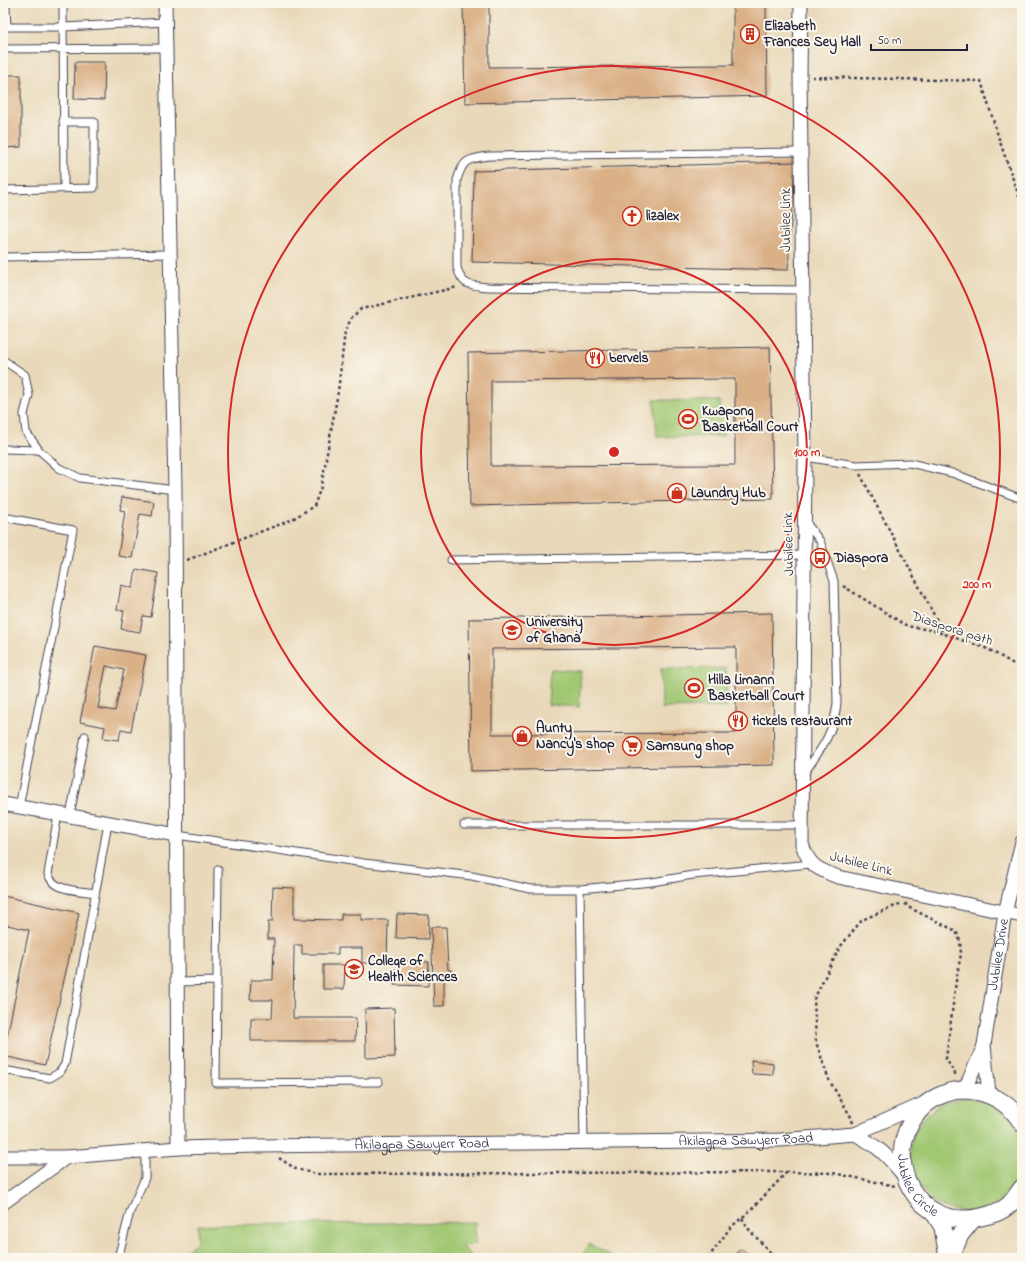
<svg xmlns="http://www.w3.org/2000/svg" width="1025" height="1261" viewBox="0 0 1025 1261" font-family="'Indie Flower',sans-serif">
<style>
.built{fill:#e9d9ba}
.green{fill:#a0c772;stroke:#617456}
.building{fill:#dab086;fill-rule:evenodd}
.lines{fill:none;stroke-linecap:round;stroke-linejoin:round}
.service-casing{stroke:#424051;stroke-width:9}
.minor-casing{stroke:#424051;stroke-width:15}
.tertiary-casing{stroke:#424051;stroke-width:19}
.path{stroke:#424051;stroke-width:2.5;stroke-dasharray:3 3;stroke-linecap:butt}
.service{stroke:#fff;stroke-width:7}
.minor{stroke:#fff;stroke-width:13}
.tertiary{stroke:#fff;stroke-width:17}
.ring{fill:none;stroke:#d62828;stroke-width:2}
.labels{text-anchor:middle;dominant-baseline:central;stroke-width:4;stroke-linejoin:round;paint-order:stroke}
.poi-label{font-size:14px;font-weight:bold;fill:#22223b;stroke:#fbf7ec;text-anchor:start}
.street-label{font-size:14px;fill:#22223b;stroke:#fbf7ec}
.centre{fill:#d62828;stroke:#fbf7ec;stroke-width:2}
.ring-label{font-size:12px;text-anchor:middle;font-weight:bold;fill:#d62828;stroke:#fbf7ec;stroke-width:4;stroke-linejoin:round;paint-order:stroke}
</style>
<rect width="100%" height="100%" fill="#fbf7ec"/>
<filter id="ink" filterUnits="userSpaceOnUse"><feTurbulence type="fractalNoise" baseFrequency=".025" numOctaves="2"/><feDisplacementMap in="SourceGraphic" scale="8" xChannelSelector="R" yChannelSelector="G"/><feConvolveMatrix kernelMatrix="1 2 1 2 8 2 1 2 1" color-interpolation-filters="sRGB"/></filter>
<filter id="wash" filterUnits="userSpaceOnUse"><feTurbulence type="fractalNoise" baseFrequency=".012" numOctaves="4" result="noise"/><feDisplacementMap in="SourceGraphic" scale="16" xChannelSelector="R" yChannelSelector="G"/><feGaussianBlur stdDeviation="0.9" result="paint"/><feColorMatrix in="noise" values="0 0 0 0 0 0 0 0 0 0 0 0 0 0 0 0 0 1.4 0 .05"/><feComposite in="paint" operator="in"/></filter>
<g filter="url(#wash)">
<rect width="100%" height="100%" fill="#f4e7ce"/>
<path class="built" d="M3,3H1022V1258H3Z"/>
<path class="green" d="M654,400L719,401L723,436L657,437Z
M726,668L727,707L662,708L661,669Z
M550,669L581,671L579,707L548,705Z
M910 1155a57 57 0 1 1 114 0a57 57 0 1 1-114 0Z
M475,1222L476,1244L461,1245L473,1258H439L433,1254L432,1258H217V1254L209,1258H177L197,1242L198,1225Z
M589,1244L615,1258H581Z"/>
<g id="blocks">
<path class="building" d="M463,3H489V67L733,65V3H766L767,96L465,103Z
M75,62H105L104,100L74,99Z
M3,75H21V147L3,148Z
M795,162L788,270L472,262L474,171Z
M770,347L773,499L470,506L468,353ZM735,379V465L491,466V381Z
M122,497L154,502L152,516L140,514L132,558L118,556L125,511L120,510Z
M136,569L158,573L151,617L143,616L140,632L121,629L124,611L117,610L121,585L133,588Z
M772,613L774,765L471,771L469,619ZM736,647V733L492,734V649Z
M3,622L6,623L4,635H3Z
M95,646L146,655L131,731L121,729L119,740L103,738L105,727L80,722ZM106,666L124,670L115,711L98,708Z
M273,887L294,888V919L341,920V914H361V920H388L387,963H362V948H338V954H302V945H294L293,1018H356L355,1041H251V1018H272L273,1000H250L251,980H273L274,939H268V922H272Z
M3,896L79,913L45,1065L3,1056L29,930L3,924Z
M397,914L429,915L428,939L396,938Z
M431,927H446L448,970H451V975H444V1006H434Z
M395,960L429,962L428,986L394,985Z
M323,965H345L344,989H323Z
M394,1008L395,1057L366,1058L365,1009Z
M751,1060L773,1063V1075L752,1074Z
M3,1249L12,1258H3Z
M740,1249L757,1258H734Z"/>
</g>
</g>
<g filter="url(#ink)">
<use href="#blocks" fill-opacity="0" stroke="#424051" stroke-width="1"/>
<g class="lines">
<defs>
<path id="service" d="M63,3L64,189
M3,5L6,8L7,27
M3,27H63L166,22
M3,49L167,48
M802,152L489,156C468,159 463,159 457,180V267C462,287 470,285 488,287L802,290
M3,190L94,188V122H63
M3,257L170,254
M3,360L25,375L29,395L24,414L26,432L39,450L59,468L80,478L175,490
M3,449L39,450
M805,457L856,465L910,463L952,473L1022,499
M3,517L73,530L19,807
M451,560L805,555
M805,772C821,749 834,733 837,703L834,581L820,541L805,521
M58,814L48,874C54,892 79,890 95,893
M70,816L85,736
M464,825H802
M177,835L364,863L472,876L530,889H580L652,882L693,875L811,864
M218,870L216,1083L379,1082
M580,889L584,1142
M178,982L217,981
M3,1070L50,1078L60,1072L65,1064L108,823
M118,1258L130,1212L145,1178V1151"/>
<g id="minor">
<path d="M165,3L175,490L178,1148"/>
<path d="M801,3L800,76L805,457L802,844C809,866 817,869 838,877L1022,916"/>
<path d="M3,804L177,835"/>
<path d="M961,1090L967,1084L984,1046"/>
<path id="s1" d="M989,1094L984,1045L1005,913L1022,842"/>
<path d="M855,1134C879,1147 887,1155 904,1176"/>
<path d="M3,1157H67"/>
<path id="s2" d="M3,1203L67,1157L178,1148L258,1146L780,1140L855,1134L925,1103"/>
</g>
<g id="tertiary">
<path id="s3" d="M1022,1123C1009,1102 988,1091 964,1090C947,1090 929,1099 918,1112C879,1161 917,1232 981,1217C991,1215 1001,1212 1009,1205C1014,1200 1018,1193 1022,1188"/>
<path d="M933,1211L943,1227L948,1258"/>
<path d="M950,1258L960,1235L973,1219"/>
</g>
</defs>
<use href="#service" class="service-casing"/>
<use href="#minor" class="minor-casing"/>
<use href="#tertiary" class="tertiary-casing"/>
<path class="path" d="M812,77L981,81L1000,142L1022,205
M860,474L944,634
M187,560L291,520L314,506L321,487L338,392L345,331L352,317L361,309L458,287
M843,586L907,626L935,631L988,649L1022,669
M905,903L908,907L956,931L960,941L961,954L956,981L946,1059L957,1077
M853,1123L851,1117L829,1080L816,1042L814,999L840,947L862,920L902,903
M279,1158L296,1169L316,1174L787,1172L833,1173L895,1186
M742,1218L750,1231L776,1258
M708,1258L730,1228L751,1210L787,1172"/>
<use href="#service" class="service"/>
<use href="#minor" class="minor"/>
<use href="#tertiary" class="tertiary"/>
</g>
</g>
<g class="ring">
<circle cx="614" cy="452" r="193"/>
<circle cx="614" cy="452" r="386"/>
</g>
<defs>
<symbol id="building-ring" viewBox="-11 -11 22 22"><circle r="9.5" fill="#fbf7ec" stroke="#c8321e" stroke-width="1.5"/><path d="M-4-6H4V6H1V3H-1V6H-4ZM-2.5-4.3h1.7v1.8h-1.7ZM.8-4.3h1.7v1.8H.8ZM-2.5-1h1.7V.8h-1.7ZM.8-1h1.7V.8H.8Z" fill="#c8321e"/></symbol>
<symbol id="church-ring" viewBox="-11 -11 22 22"><circle r="9.5" fill="#fbf7ec" stroke="#c8321e" stroke-width="1.5"/><path d="M-1.2-6h2.4v3.5h3.3v2.4h-3.3V6h-2.4V-.1h-3.3v-2.4h3.3Z" fill="#c8321e"/></symbol>
<symbol id="restaurant-ring" viewBox="-11 -11 22 22"><circle r="9.5" fill="#fbf7ec" stroke="#c8321e" stroke-width="1.5"/><path d="M-5-6h1v4h1v-4h1v4h1v-4h1v5L-1.5 .5V6h-2V.5L-5-1ZM5-6V6H3V1.5H1.5Q1.5-4 5-6Z" fill="#c8321e"/></symbol>
<symbol id="stadium-ring" viewBox="-11 -11 22 22"><circle r="9.5" fill="#fbf7ec" stroke="#c8321e" stroke-width="1.5"/><path d="M0-5a6.5 5 0 1 0 0 10a6.5 5 0 1 0 0-10ZM-3.5-1.8h7v3.6h-7Z" fill="#c8321e"/></symbol>
<symbol id="shop-ring" viewBox="-11 -11 22 22"><circle r="9.5" fill="#fbf7ec" stroke="#c8321e" stroke-width="1.5"/><path d="M-5-2.5h2.3a2.7 3.5 0 0 1 5.4 0H5L5.5 6h-11ZM-1.5-2.5h3a1.5 2.3 0 0 0-3 0Z" fill="#c8321e"/></symbol>
<symbol id="bus-ring" viewBox="-11 -11 22 22"><circle r="9.5" fill="#fbf7ec" stroke="#c8321e" stroke-width="1.5"/><path d="M-5-6H5V4H4V6H2V4H-2V6H-4V4H-5ZM-3.5-4V0h7V-4ZM-3.5 1.2v1.5H-2V1.2ZM2 1.2v1.5H3.5V1.2Z" fill="#c8321e"/></symbol>
<symbol id="university-ring" viewBox="-11 -11 22 22"><circle r="9.5" fill="#fbf7ec" stroke="#c8321e" stroke-width="1.5"/><path d="M0-5L7-2L0 1L-7-2ZM-4 1L0 2.5L4 1V4Q0 6-4 4Z" fill="#c8321e"/></symbol>
<symbol id="supermarket-ring" viewBox="-11 -11 22 22"><circle r="9.5" fill="#fbf7ec" stroke="#c8321e" stroke-width="1.5"/><path d="M-6-5.5h2.5l.6 2H6L4.5 2H-2.5L-4.4-4H-6ZM-1.5 3.2a1.3 1.3 0 1 0 .1 0ZM3 3.2a1.3 1.3 0 1 0 .1 0Z" fill="#c8321e"/></symbol>
</defs>
<g fill-rule="evenodd">
<use href="#building-ring" x="739" y="23" width="22" height="22"/>
<use href="#church-ring" x="621" y="205" width="22" height="22"/>
<use href="#restaurant-ring" x="584" y="347" width="22" height="22"/>
<use href="#stadium-ring" x="677" y="408" width="22" height="22"/>
<use href="#shop-ring" x="666" y="482" width="22" height="22"/>
<use href="#bus-ring" x="809" y="547" width="22" height="22"/>
<use href="#university-ring" x="501" y="619" width="22" height="22"/>
<use href="#stadium-ring" x="683" y="677" width="22" height="22"/>
<use href="#restaurant-ring" x="727" y="710" width="22" height="22"/>
<use href="#shop-ring" x="511" y="725" width="22" height="22"/>
<use href="#supermarket-ring" x="621" y="735" width="22" height="22"/>
<use href="#university-ring" x="343" y="958" width="22" height="22"/>
</g>
<g class="labels">
<g class="poi-label">
<text x="764" y="26">Elizabeth<tspan x="764" dy="16">Frances Sey Hall</tspan></text>
<text x="646" y="216">lizalex</text>
<text x="609" y="358">bervels</text>
<text x="702" y="411">Kwapong<tspan x="702" dy="16">Basketball Court</tspan></text>
<text x="691" y="493">Laundry Hub</text>
<text x="834" y="558">Diaspora</text>
<text x="526" y="622">University<tspan x="526" dy="16">of Ghana</tspan></text>
<text x="708" y="680">Hilla Limann<tspan x="708" dy="16">Basketball Court</tspan></text>
<text x="752" y="721">tickels restaurant</text>
<text x="536" y="728">Aunty<tspan x="536" dy="16">Nancy's shop</tspan></text>
<text x="646" y="746">Samsung shop</text>
<text x="368" y="961">College of<tspan x="368" dy="16">Health Sciences</tspan></text>
</g>
<g class="street-label">
<text transform="translate(786 220) rotate(-90)">Jubilee Link</text>
<text transform="translate(789 544) rotate(-91)">Jubilee Link</text>
<text transform="translate(952 629) rotate(18)">Diaspora path</text>
<text transform="translate(861 864) rotate(14)">Jubilee Link</text>
<text stroke="none"><textPath href="#s1" startOffset="141">Jubilee Drive</textPath></text>
<text stroke="none"><textPath href="#s2" startOffset="758">Akilagpa Sawyerr Road</textPath></text>
<text stroke="none"><textPath href="#s2" startOffset="434">Akilagpa Sawyerr Road</textPath></text>
<text stroke="none"><textPath href="#s3" startOffset="204">Jubilee Circle</textPath></text>
</g>
</g>
<circle cx="614" cy="452" r="6" class="centre"/>
<g class="ring-label">
<text x="807" y="456">100 m</text>
<text x="977" y="588">200 m</text>
</g>
<rect width="1025" height="1261" fill="none" stroke="#fbf7ec" stroke-width="16"/>
<path d="M871 44v6h96v-6" fill="none" stroke="#22223b" stroke-width="2"/>
<text x="877" y="44" font-size="12" fill="#22223b" stroke="#fbf7ec" stroke-width="3" paint-order="stroke">50 m</text>
</svg>
